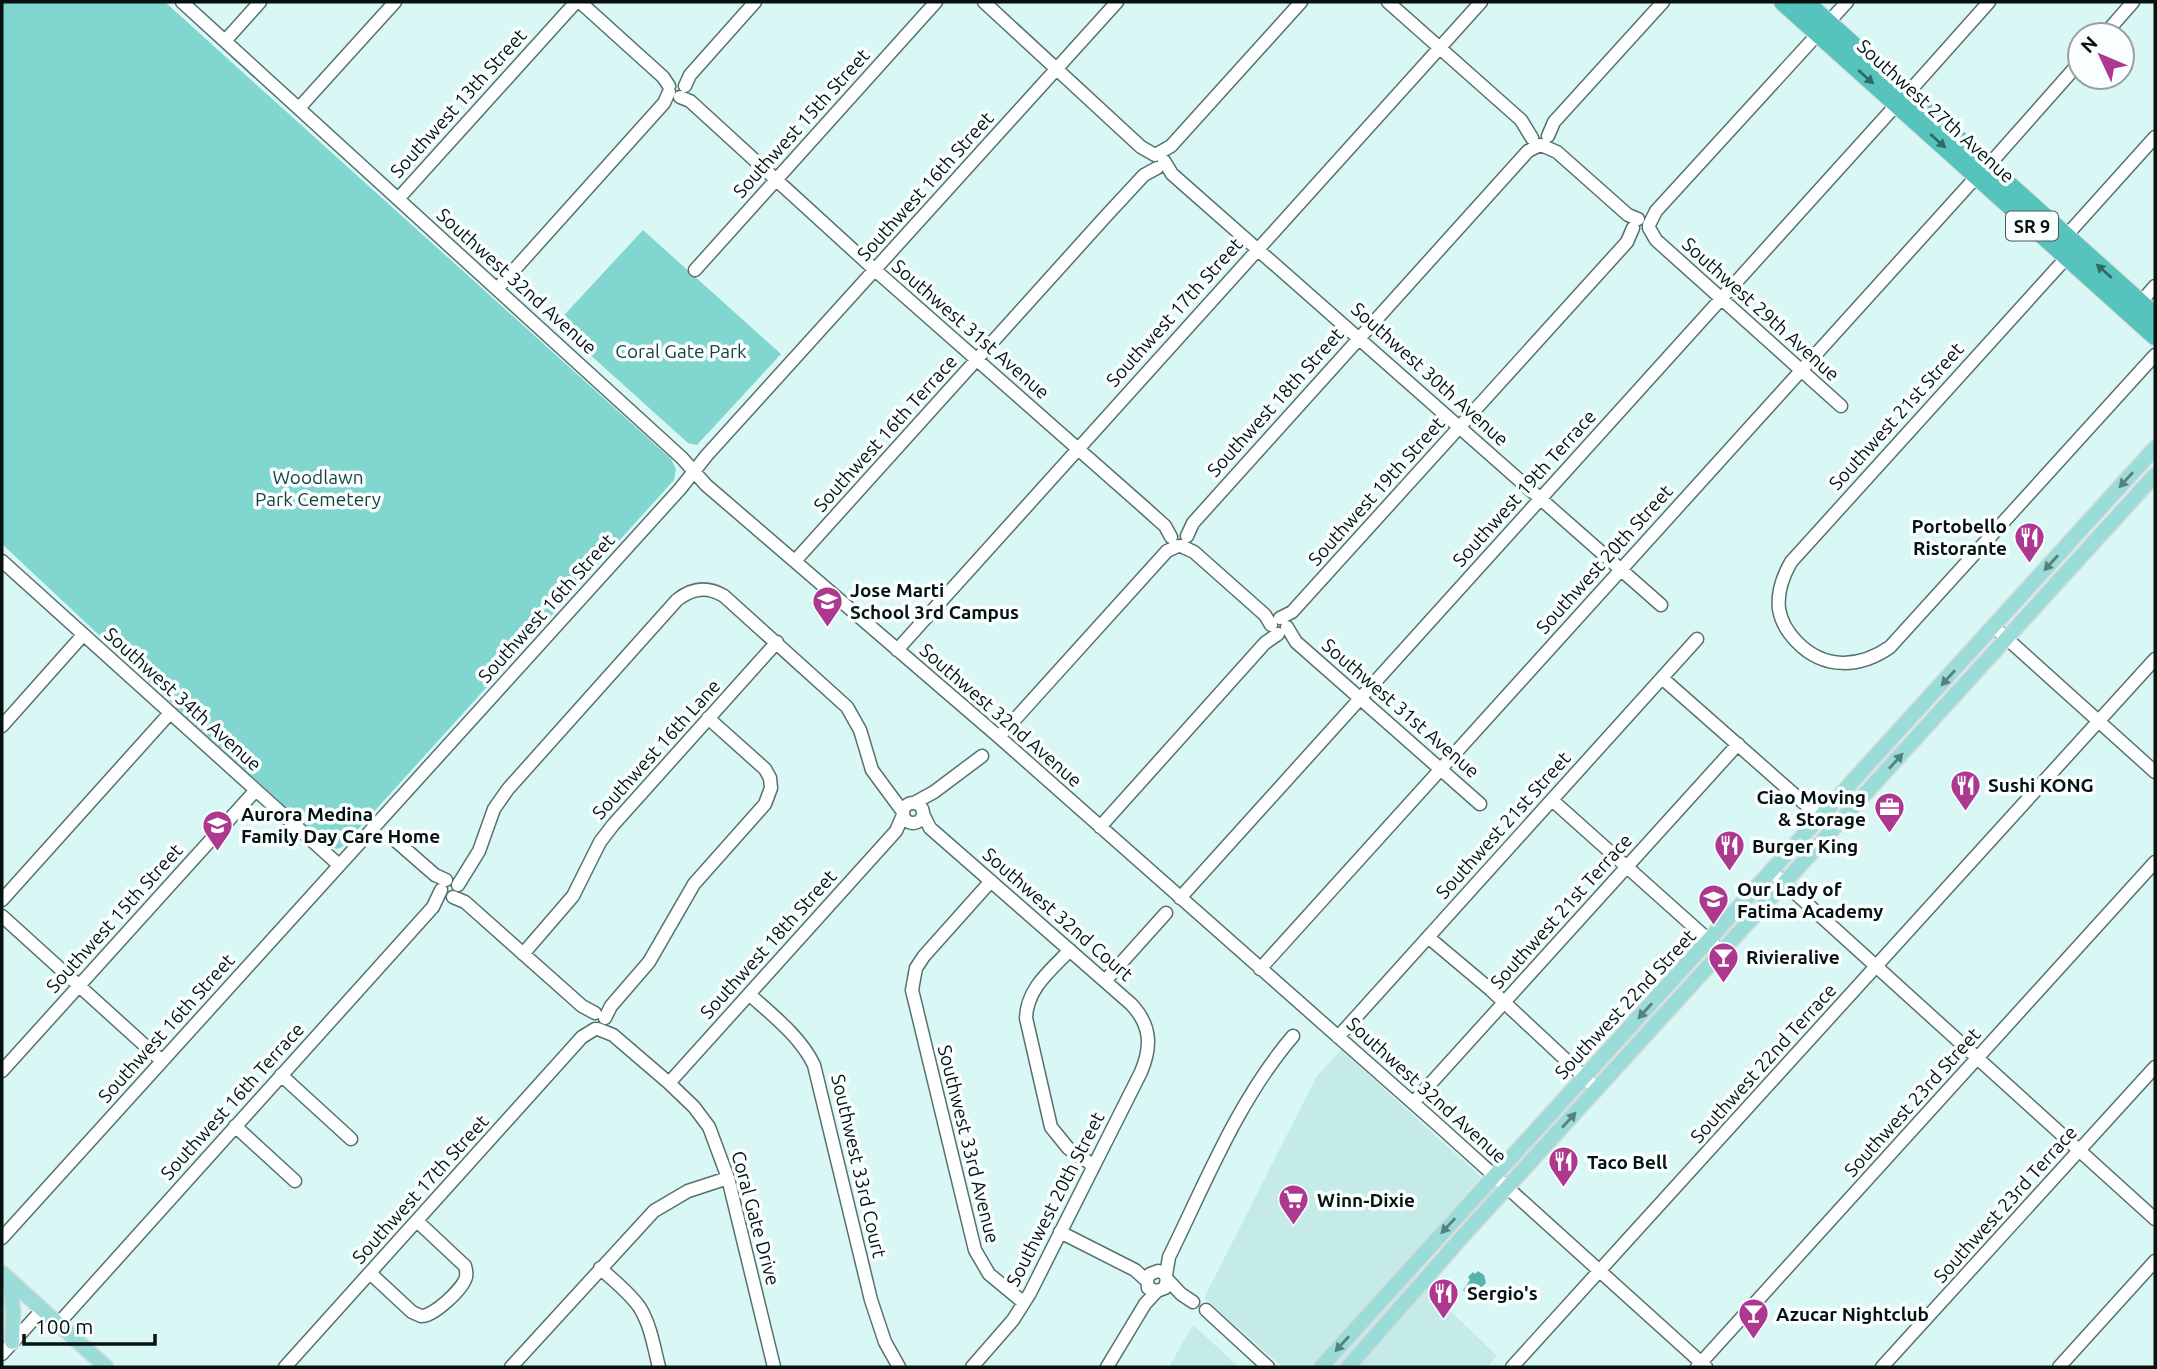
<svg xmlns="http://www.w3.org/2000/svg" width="2157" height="1369" viewBox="0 0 2157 1369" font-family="Ubuntu,sans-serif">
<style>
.built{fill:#c4ebe7}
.green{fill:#81d6cf}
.water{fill:#59b2ab}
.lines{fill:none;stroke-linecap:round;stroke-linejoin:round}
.minor-casing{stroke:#57716f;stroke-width:15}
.major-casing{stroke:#d7d9d9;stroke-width:17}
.highway-casing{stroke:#d7d9d9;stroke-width:20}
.minor{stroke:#fff;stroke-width:12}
.major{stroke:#9adcd7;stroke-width:14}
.highway{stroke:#56c4bc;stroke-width:18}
.oneway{fill:#2f6b66}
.oneway2{fill:#58817e}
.labels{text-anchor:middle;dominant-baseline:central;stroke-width:7;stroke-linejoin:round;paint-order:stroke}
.shield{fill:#f9fffe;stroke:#505958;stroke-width:2}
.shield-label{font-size:18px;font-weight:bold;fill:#081211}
.street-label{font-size:19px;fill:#081211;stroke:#f9fffe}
.park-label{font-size:19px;fill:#163f3d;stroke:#f9fffe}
.poi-label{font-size:19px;font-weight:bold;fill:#081211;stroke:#f9fffe;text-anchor:start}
</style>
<rect width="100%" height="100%" fill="#d9f7f4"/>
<path class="built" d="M1341,1050L1481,1177L1403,1265L1497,1356L1487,1367H1283L1204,1298L1317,1076Z
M1193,1325L1239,1367H1169Z"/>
<path class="green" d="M2,2H165L671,459L676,469L674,480L342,847L337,849L329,846L180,711L2,544Z
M643,230L781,354L697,445L688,443L556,324Z"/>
<path class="water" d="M1478,1271L1484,1275L1486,1283L1480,1289L1478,1288L1472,1295H1468L1463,1290L1470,1280L1468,1277L1473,1272L1475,1274Z"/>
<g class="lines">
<defs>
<path id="minor" d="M182,2L682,458L706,485L999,737L1438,1125L1706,1367
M580,2L663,77L669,86
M984,2L1141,147L1155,155
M1388,2L1521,120L1532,138
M2104,35L2133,2
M225,41L260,2
M685,86L690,75L755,2
M1907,94L1989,2
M680,97L690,101L875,270L1145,508L1165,526L1171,537
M299,108L395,2
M1548,136L1554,122L1663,2
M1541,145L1557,152L1628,215L1638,219
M1157,154L1171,146L1301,2
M1164,161L1172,174L1661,605
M1988,166L2080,62
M398,199L576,2
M1649,225L1656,211L1847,2
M1649,228L1656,240L1841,406
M2066,236L2155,137
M2067,257L1791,562C1783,576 1777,592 1779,609C1781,621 1788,633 1797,642C1824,670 1860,668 1890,647L2155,355
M695,270L936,2
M497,289L664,103L669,92
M2140,303L2155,286
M1187,536L1193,523L1528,151L1540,145
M1181,546L1194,552L1265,615L1271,625
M2,561L339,865
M795,561L1106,216L1144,175L1157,168
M1280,618L1292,612L1627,242L1633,228
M1287,627L1296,642L1480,804
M1994,627L2155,772
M897,650L1481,2
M1662,678L1821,818
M2,726L83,635
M999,737L1167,551L1178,546
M1552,800L1722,952
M914,803L934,792L982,756
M903 813a10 10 0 1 1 20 0a10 10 0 1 1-20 0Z
M923,814L930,828L1131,1004C1151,1025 1152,1046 1141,1072L1030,1293L1013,1320L972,1367
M1100,827L1265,643L1278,634
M396,841L435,875L446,880
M1772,872L2155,1219
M991,881L924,956L916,968L912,990L975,1250L989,1274L1024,1303
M458,885L479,851L494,809L508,789L677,600C692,588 707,586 724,596L847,707L860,730L872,770L903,812
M453,897L465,902L582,1006L595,1013
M1180,898L1897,104
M2,900L170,713
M2,916L162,1061
M1428,937L1491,990L1597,1089
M1070,950C1051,970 1027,988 1026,1018L1051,1127L1068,1148L1094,1166
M523,954L573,896L600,842L613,825L777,642
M1260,969L1977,176
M1105,981L1166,913
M749,994C772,1015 800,1036 814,1065L871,1300L885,1342L899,1367
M605,1018L611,1006L649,962L694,884L765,804L771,788L770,778L765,769L708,718
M598,1029L613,1035L669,1083L694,1107L709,1127L728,1178L774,1367
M1338,1037L1697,639
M2,1071L255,791
M281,1075L351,1139
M669,1083L896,831L903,815
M1413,1103L1738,744
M235,1126L295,1181
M1060,1232L1135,1270L1147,1281
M2,1238L680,489L707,455L1117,2
M600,1268C614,1281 630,1293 640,1308C651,1326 654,1348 659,1367
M370,1273L412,1312L421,1316C433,1317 463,1289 466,1277C467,1272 466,1271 465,1266L417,1221
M1166,1275L1169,1257C1206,1182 1238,1100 1293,1036
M1167,1279L1181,1294L1193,1302
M1148,1288L1147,1279L1150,1274L1158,1271L1164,1273L1167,1279L1165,1288L1157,1291L1150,1289
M1206,1310L1268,1367
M58,1324L433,907L441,890
M2,1354L42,1310
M285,1367L582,1037L595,1029
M511,1367L654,1211L688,1191L728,1178
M1107,1367L1145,1304L1157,1291
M1512,1367L2155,659
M1697,1367L2155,862
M1882,1367L2155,1067
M2059,1367L2155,1261"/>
<path id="major" d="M2,1273L106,1367
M10,1280L13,1313L12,1342
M1321,1367L2155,448
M1348,1367L1462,1237L2155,475"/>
<path id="highway" d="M1783,2L2155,336
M1805,2L2155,316"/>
</defs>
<use href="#minor" class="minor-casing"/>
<use href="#major" class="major-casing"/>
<use href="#highway" class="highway-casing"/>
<use href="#minor" class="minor"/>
<use href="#major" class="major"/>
<use href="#highway" class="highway"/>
</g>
<defs><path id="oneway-solid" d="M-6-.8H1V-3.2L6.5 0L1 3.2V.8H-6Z" transform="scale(1.75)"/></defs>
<g class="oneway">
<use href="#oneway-solid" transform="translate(1866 77) rotate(42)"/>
<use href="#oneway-solid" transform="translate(1938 141) rotate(42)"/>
<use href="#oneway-solid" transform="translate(2104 271) rotate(-138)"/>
</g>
<g class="oneway2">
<use href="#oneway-solid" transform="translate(2126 480) rotate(132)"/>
<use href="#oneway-solid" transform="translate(2051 563) rotate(132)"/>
<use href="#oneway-solid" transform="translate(1948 678) rotate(132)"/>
<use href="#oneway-solid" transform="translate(1896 761) rotate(-48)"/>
<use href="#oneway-solid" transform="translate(1645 1011) rotate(132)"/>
<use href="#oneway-solid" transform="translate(1569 1120) rotate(-48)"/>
<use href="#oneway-solid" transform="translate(1448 1226) rotate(133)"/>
<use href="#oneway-solid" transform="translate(1342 1344) rotate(132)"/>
</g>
<defs>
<symbol id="restaurant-pin" viewBox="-11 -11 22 30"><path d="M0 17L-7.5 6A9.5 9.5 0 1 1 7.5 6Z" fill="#ad3890" stroke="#f9fffe"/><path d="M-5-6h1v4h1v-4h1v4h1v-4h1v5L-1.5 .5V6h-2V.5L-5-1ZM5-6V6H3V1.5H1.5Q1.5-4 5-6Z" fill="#fff"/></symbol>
<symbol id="school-pin" viewBox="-11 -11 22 30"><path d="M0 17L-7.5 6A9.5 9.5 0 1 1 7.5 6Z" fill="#ad3890" stroke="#f9fffe"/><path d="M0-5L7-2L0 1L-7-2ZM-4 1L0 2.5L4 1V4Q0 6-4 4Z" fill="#fff"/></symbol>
<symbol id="office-pin" viewBox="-11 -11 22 30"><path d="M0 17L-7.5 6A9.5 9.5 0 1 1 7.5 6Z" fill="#ad3890" stroke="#f9fffe"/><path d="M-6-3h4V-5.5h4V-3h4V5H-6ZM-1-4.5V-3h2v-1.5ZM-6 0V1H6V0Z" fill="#fff"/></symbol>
<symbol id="bar-pin" viewBox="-11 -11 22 30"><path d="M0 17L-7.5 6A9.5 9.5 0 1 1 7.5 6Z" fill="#ad3890" stroke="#f9fffe"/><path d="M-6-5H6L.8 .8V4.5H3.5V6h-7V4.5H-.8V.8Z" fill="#fff"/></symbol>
<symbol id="supermarket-pin" viewBox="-11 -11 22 30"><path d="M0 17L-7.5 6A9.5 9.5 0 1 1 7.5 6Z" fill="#ad3890" stroke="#f9fffe"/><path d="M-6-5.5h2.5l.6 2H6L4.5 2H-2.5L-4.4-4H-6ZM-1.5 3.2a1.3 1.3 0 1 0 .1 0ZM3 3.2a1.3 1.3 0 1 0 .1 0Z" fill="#fff"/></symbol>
</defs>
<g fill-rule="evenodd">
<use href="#restaurant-pin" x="2012" y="520" width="35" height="47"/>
<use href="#school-pin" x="810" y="584" width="35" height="47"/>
<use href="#restaurant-pin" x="1948" y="768" width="35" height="47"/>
<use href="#office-pin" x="1872" y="790" width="35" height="47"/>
<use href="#school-pin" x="200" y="808" width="35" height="47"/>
<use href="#restaurant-pin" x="1712" y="828" width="35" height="47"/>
<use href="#school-pin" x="1696" y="882" width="35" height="47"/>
<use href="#bar-pin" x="1706" y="940" width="35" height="47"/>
<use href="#restaurant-pin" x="1546" y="1144" width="35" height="47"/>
<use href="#supermarket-pin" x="1276" y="1182" width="35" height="47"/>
<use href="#restaurant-pin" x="1426" y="1276" width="35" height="47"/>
<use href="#bar-pin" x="1736" y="1296" width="35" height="47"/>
</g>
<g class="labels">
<rect class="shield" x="2006" y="211.5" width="52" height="29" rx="5"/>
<g class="shield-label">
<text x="2032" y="226">SR 9</text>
</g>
<g class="street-label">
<text transform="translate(458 103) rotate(-48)">Southwest 13th Street</text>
<text transform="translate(1936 111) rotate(42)">Southwest 27th Avenue</text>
<text transform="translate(801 123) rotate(-48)">Southwest 15th Street</text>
<text transform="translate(925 186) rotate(-48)">Southwest 16th Street</text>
<text transform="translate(517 281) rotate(42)">Southwest 32nd Avenue</text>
<text transform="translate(1761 309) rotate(42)">Southwest 29th Avenue</text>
<text transform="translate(1174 312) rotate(-48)">Southwest 17th Street</text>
<text transform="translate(971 329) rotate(41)">Southwest 31st Avenue</text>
<text transform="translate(1430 374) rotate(42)">Southwest 30th Avenue</text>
<text transform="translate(1275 402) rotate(-48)">Southwest 18th Street</text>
<text transform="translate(1896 416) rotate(-48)">Southwest 21st Street</text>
<text transform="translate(885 433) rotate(-48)">Southwest 16th Terrace</text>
<text transform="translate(1524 488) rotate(-48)">Southwest 19th Terrace</text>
<text transform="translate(1376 491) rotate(-48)">Southwest 19th Street</text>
<text transform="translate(1604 559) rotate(-48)">Southwest 20th Street</text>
<text transform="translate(546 608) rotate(-48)">Southwest 16th Street</text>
<text transform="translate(183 699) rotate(42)">Southwest 34th Avenue</text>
<text transform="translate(1401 708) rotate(41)">Southwest 31st Avenue</text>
<text transform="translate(1001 715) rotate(41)">Southwest 32nd Avenue</text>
<text transform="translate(656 749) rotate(-48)">Southwest 16th Lane</text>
<text transform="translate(1503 825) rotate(-48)">Southwest 21st Street</text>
<text transform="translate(1561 911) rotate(-48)">Southwest 21st Terrace</text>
<text transform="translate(1058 914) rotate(41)">Southwest 32nd Court</text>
<text transform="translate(114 918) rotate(-48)">Southwest 15th Street</text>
<text transform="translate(768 944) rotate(-48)">Southwest 18th Street</text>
<text transform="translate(1625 1004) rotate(-47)">Southwest 22nd Street</text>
<text transform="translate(166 1028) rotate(-48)">Southwest 16th Street</text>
<text transform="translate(1763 1063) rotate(-48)">Southwest 22nd Terrace</text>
<text transform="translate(1427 1090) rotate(42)">Southwest 32nd Avenue</text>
<text transform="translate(232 1101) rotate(-48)">Southwest 16th Terrace</text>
<text transform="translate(1912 1102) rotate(-48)">Southwest 23rd Street</text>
<text transform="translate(969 1144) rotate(76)">Southwest 33rd Avenue</text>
<text transform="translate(859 1166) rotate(77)">Southwest 33rd Court</text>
<text transform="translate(420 1189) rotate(-48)">Southwest 17th Street</text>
<text transform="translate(1055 1199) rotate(-63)">Southwest 20th Street</text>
<text transform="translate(2005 1204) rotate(-48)">Southwest 23rd Terrace</text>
<text transform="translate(756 1218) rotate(75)">Coral Gate Drive</text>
</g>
<g class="park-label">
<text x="681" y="351">Coral Gate Park</text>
<text x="318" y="477">Woodlawn<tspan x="318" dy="22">Park Cemetery</tspan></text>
</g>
<g class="poi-label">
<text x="2007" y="526" text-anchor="end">Portobello<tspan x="2007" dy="22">Ristorante</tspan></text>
<text x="850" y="590">Jose Marti<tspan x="850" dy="22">School 3rd Campus</tspan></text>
<text x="1988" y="785">Sushi KONG</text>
<text x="1866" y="797" text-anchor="end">Ciao Moving<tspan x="1866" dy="22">&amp; Storage</tspan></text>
<text x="241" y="814">Aurora Medina<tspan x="241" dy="22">Family Day Care Home</tspan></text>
<text x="1752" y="846">Burger King</text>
<text x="1737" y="889">Our Lady of<tspan x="1737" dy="22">Fatima Academy</tspan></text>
<text x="1746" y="957">Rivieralive</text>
<text x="1587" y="1162">Taco Bell</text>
<text x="1317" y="1200">Winn-Dixie</text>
<text x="1467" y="1293">Sergio's</text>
<text x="1776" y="1314">Azucar Nightclub</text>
</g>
</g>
<rect width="2157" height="1369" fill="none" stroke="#081211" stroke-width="7"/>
<g transform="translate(2101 56) rotate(314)"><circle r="33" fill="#f9fffe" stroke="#99a09f" stroke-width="2"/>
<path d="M0-5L12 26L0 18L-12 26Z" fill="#ad3890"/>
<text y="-10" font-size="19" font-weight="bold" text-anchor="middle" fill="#081211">N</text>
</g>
<path d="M24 1334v10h131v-10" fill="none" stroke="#081211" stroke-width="3.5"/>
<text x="35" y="1334" font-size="21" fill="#081211" stroke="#f9fffe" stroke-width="5" paint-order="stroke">100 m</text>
</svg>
